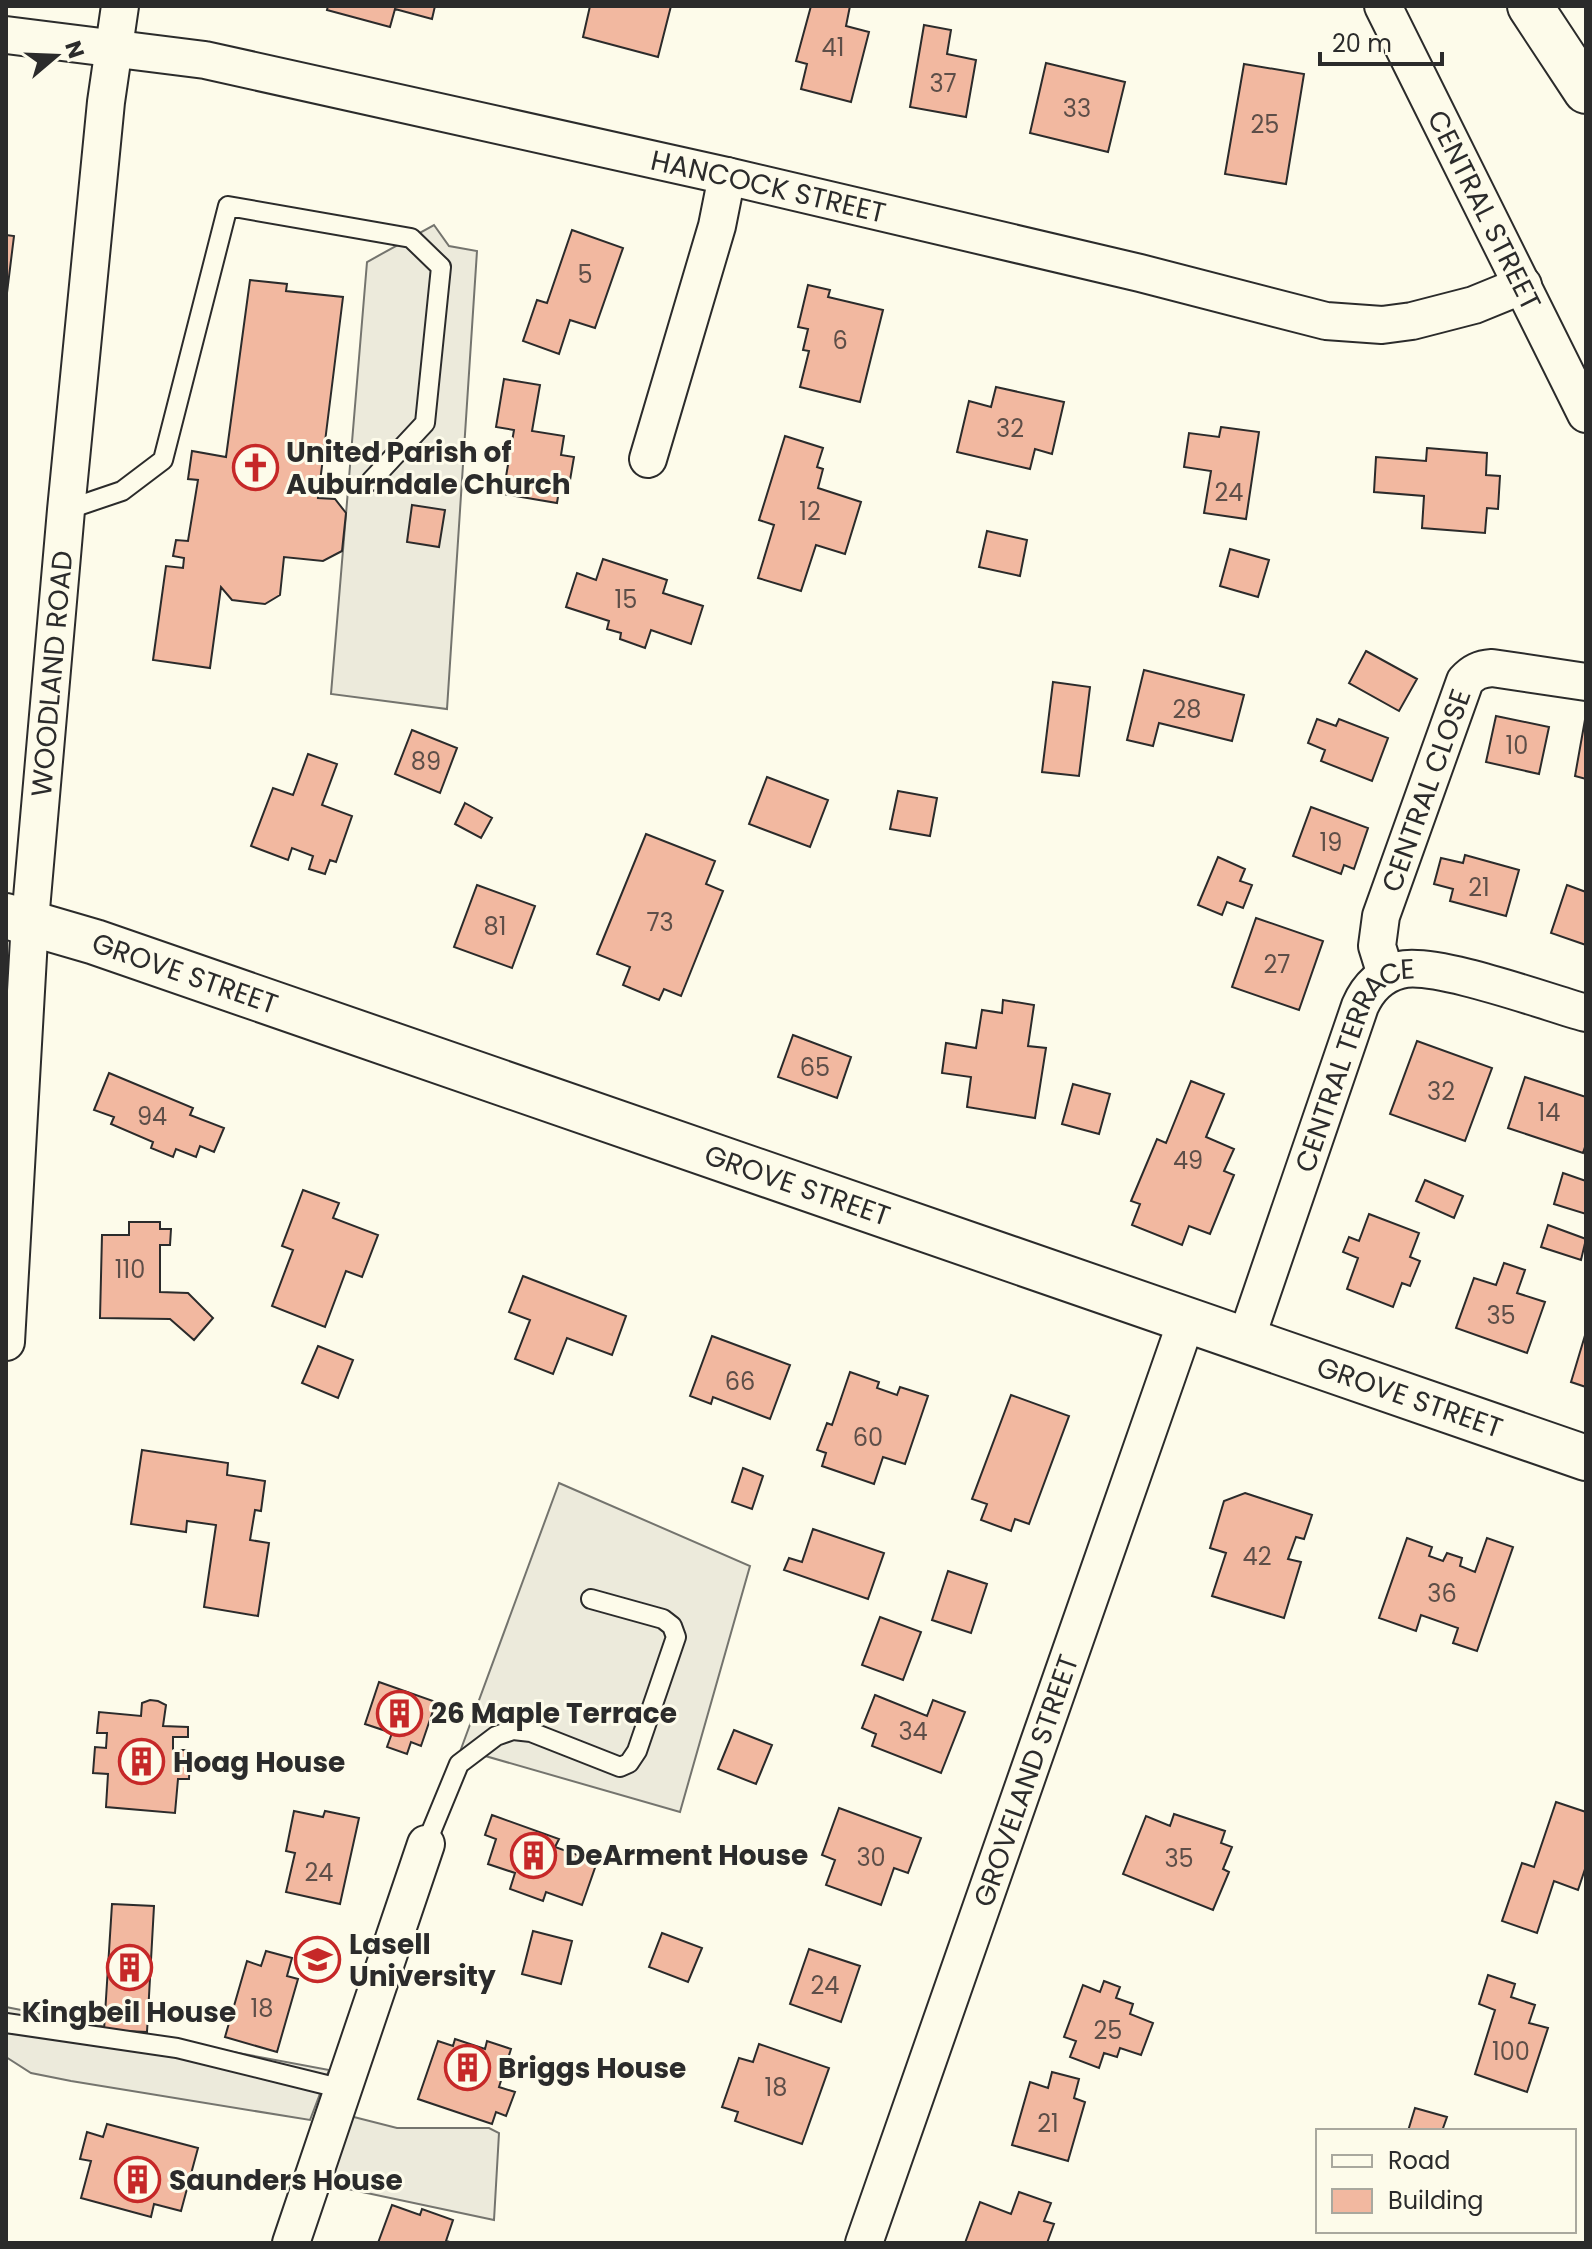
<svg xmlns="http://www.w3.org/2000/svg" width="1592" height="2249" viewBox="0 0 1592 2249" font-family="Poppins,sans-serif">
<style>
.parking{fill:#eceadb;stroke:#74746e;stroke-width:2}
.building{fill:#f2b8a0;stroke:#2b2b2b;stroke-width:2}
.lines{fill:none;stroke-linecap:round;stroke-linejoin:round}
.service-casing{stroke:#2b2b2b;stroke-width:22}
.minor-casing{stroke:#2b2b2b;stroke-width:40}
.secondary-casing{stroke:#2b2b2b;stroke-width:48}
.motorway-casing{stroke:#2b2b2b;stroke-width:48}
.service{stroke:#fdfbea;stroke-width:18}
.minor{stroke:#fdfbea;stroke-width:36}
.secondary{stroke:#fdfbea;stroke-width:44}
.motorway{stroke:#fdfbea;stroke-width:44}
.labels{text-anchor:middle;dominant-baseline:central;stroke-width:6;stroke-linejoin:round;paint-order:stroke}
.number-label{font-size:24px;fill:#5d4e48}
.street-label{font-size:28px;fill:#2b2b2b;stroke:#fdfbea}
.poi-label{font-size:28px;font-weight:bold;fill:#2b2b2b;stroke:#fdfbea;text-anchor:start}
</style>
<rect width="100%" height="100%" fill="#fdfbea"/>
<path class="parking" d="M434,225L449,246L477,251L447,709L331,694L367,262Z
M559,1483L750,1566L680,1812L461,1749Z
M6,2007L233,2052L329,2070L310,2120L71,2081L31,2073L6,2057Z
M346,2115L397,2128H489L499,2133L494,2220L329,2185Z"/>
<path class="building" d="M328,6H435L432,19L395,9L390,27L327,10Z
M590,6H671L658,57L583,37Z
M811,6H850L846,26L869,32L851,102L801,89L807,64L796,61Z
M924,25L951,30L947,54L976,60L966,117L910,107Z
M1046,63L1125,82L1108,152L1030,133Z
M1244,64L1304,74L1286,184L1225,174Z
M572,230L623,248L595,328L570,320L559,354L523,341L537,300L547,303Z
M6,235L14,236L6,301Z
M250,280L287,284L286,291L343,297L318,498L335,499L346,513L342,551L323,561L284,557L280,595L265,604L232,600L221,587L210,668L153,660L166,566L183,568L184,558L173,556L176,540L188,541L198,480L188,479L192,451L226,457Z
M808,285L830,290L828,297L883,310L860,402L800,387L809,351L803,350L808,329L798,327Z
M504,379L540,385L532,431L564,436L561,455L574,457L569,486L560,484L557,503L503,494L514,430L496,427Z
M996,387L1064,402L1052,454L1035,449L1030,469L957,452L969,401L991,407Z
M1221,427L1259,432L1246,519L1204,513L1211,471L1184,467L1189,433L1219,437Z
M785,436L823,448L817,467L823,469L818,488L861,502L845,554L816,545L801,591L758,578L774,525L759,520Z
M1427,448L1487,453L1486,475L1500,476L1498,509L1487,508L1485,533L1422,528L1424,496L1374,492L1376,457L1426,461Z
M412,505L445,510L439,547L407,542Z
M987,531L1027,540L1020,576L979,567Z
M1230,549L1269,560L1258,597L1220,586Z
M603,559L667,580L663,593L703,606L691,644L651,630L645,648L620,639L621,633L607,629L609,621L566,607L577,573L596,580Z
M1366,651L1417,679L1399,711L1349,683Z
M1144,670L1244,695L1232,741L1159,723L1153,746L1127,740Z
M1053,682L1090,687L1079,776L1042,772Z
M1586,714V779L1575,776Z
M1496,716L1549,727L1539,774L1486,762Z
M1317,719L1336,726L1339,719L1388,738L1372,781L1321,761L1325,750L1308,743Z
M412,730L457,748L440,793L395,774Z
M308,754L337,764L322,805L352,816L336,862L330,860L325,874L309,869L313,856L292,848L288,860L251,846L273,788L293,795Z
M767,777L828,800L810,847L749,824Z
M898,791L937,798L930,836L890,829Z
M465,803L492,818L481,838L455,824Z
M1311,807L1368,828L1354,869L1344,865L1341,874L1293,856Z
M646,834L715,861L706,884L723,891L681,996L664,989L659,1000L623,985L630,967L597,954Z
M1465,855L1519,870L1506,916L1450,901L1453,889L1434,884L1441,858L1463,863Z
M1218,857L1245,869L1240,881L1252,885L1243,908L1227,902L1222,915L1198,905Z
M477,885L535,906L512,968L454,947Z
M1567,885L1586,892V945L1551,933Z
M1256,918L1323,941L1299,1010L1232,987Z
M1003,1000L1034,1005L1028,1046L1046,1048L1035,1118L967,1107L971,1077L942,1073L946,1043L976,1048L982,1010L1002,1013Z
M793,1035L851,1057L837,1098L778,1077Z
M1417,1041L1492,1068L1465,1141L1390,1114Z
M109,1073L193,1108L190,1115L224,1128L214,1152L200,1146L196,1157L176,1149L173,1157L151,1148L153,1142L111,1124L114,1117L94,1110Z
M1525,1077L1586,1097V1144L1583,1153L1508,1128Z
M1191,1081L1224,1094L1206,1137L1234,1149L1224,1171L1234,1175L1210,1234L1189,1226L1182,1245L1132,1225L1140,1204L1131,1201L1157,1139L1166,1143Z
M1073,1084L1110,1094L1099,1134L1062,1124Z
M1563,1173L1586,1181V1214L1554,1204Z
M1425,1180L1463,1196L1454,1218L1416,1201Z
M303,1190L339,1203L333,1218L378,1235L362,1277L346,1271L325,1327L272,1306L293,1250L282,1246Z
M1369,1214L1419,1233L1410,1257L1420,1261L1410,1286L1402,1283L1393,1307L1347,1289L1358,1258L1343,1252L1349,1237L1359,1241Z
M129,1222H160V1229H171L170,1245H160V1292L188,1293L213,1318L194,1340L170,1319L100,1318L102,1235H129Z
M1548,1225L1586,1239L1581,1260L1541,1247Z
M1504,1263L1525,1270L1517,1293L1545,1302L1527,1353L1456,1328L1474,1278L1496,1285Z
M523,1276L626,1316L612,1355L567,1338L553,1374L515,1359L530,1320L509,1312Z
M1586,1332V1387L1571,1382Z
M712,1336L790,1365L770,1419L713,1397L711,1404L690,1396Z
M318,1346L353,1360L338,1398L302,1383Z
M850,1372L879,1382L877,1388L897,1395L900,1387L928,1396L905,1464L883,1457L874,1484L822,1466L826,1453L817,1450L827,1423L832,1425Z
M1011,1395L1069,1416L1029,1524L1015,1519L1011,1531L981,1520L987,1504L972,1499Z
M142,1450L228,1463L227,1475L265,1481L261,1511L255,1510L250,1540L269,1543L258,1616L204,1607L216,1525L187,1521L186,1532L131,1524Z
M743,1468L763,1476L752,1509L732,1502Z
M1245,1493L1312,1515L1304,1539L1296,1537L1288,1559L1301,1562L1284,1618L1212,1596L1226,1553L1210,1548L1224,1501Z
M813,1529L884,1553L868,1599L784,1570L789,1558L802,1562Z
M1407,1538L1432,1547L1429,1556L1443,1561L1447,1553L1462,1558L1460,1566L1475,1572L1487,1538L1513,1547L1477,1651L1453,1643L1458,1628L1421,1615L1416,1631L1379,1618Z
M948,1571L987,1584L971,1633L932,1620Z
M880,1617L921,1632L903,1680L862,1665Z
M379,1682L436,1702L421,1746L411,1742L407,1754L387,1747L392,1733L365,1724Z
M875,1695L927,1716L933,1700L965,1712L941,1773L872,1746L876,1734L862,1728Z
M150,1700L158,1701L166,1705L163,1726L188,1727V1737H173V1750H190L189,1779H178L175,1813L106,1807L108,1774L93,1773L95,1747L106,1748L107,1733H97L99,1712L141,1716L142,1703Z
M734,1730L772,1745L756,1784L718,1769Z
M1556,1802L1586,1812V1866L1578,1890L1554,1881L1537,1933L1502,1921L1522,1863L1534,1867Z
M839,1808L921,1838L908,1873L894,1868L881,1905L826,1885L835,1860L822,1855Z
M294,1811L323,1817L325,1811L359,1818L340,1904L286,1892L295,1853L286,1851Z
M1174,1814L1225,1831L1221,1843L1232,1847L1223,1869L1229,1872L1213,1910L1123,1874L1146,1816L1170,1826Z
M492,1815L559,1839L555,1847L597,1862L582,1905L546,1892L543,1901L510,1889L515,1873L488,1864L496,1839L485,1835Z
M112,1904L154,1906L147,2032L104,2030Z
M533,1931L572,1941L561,1984L522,1974Z
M662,1933L702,1948L688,1982L649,1967Z
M809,1949L860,1966L841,2022L790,2004Z
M266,1951L292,1958L287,1976L298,1979L277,2052L225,2037L247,1961L261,1966Z
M1488,1975L1515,1984L1511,1997L1535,2005L1529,2023L1548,2028L1527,2092L1475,2074L1495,2010L1479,2004Z
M1104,1981L1120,1987L1116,1998L1133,2004L1130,2014L1153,2023L1141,2055L1120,2048L1117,2057L1104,2053L1099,2068L1070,2057L1076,2041L1064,2037L1083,1985L1100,1992Z
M455,2039L485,2049L487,2041L511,2049L499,2087L515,2092L506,2116L496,2112L492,2124L418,2099L438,2041L453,2046Z
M759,2044L829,2068L802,2144L735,2121L738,2112L722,2107L739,2058L753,2062Z
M1052,2072L1079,2079L1074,2098L1085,2102L1068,2161L1012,2145L1030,2082L1048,2088Z
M1415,2108L1447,2117L1442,2131H1408Z
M107,2124L198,2148L181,2211L154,2204L151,2217L81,2198L91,2161L80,2159L87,2132L103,2137Z
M1019,2192L1051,2203L1044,2221L1054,2224L1047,2243H965L980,2202L1011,2214Z
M392,2205L420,2215L422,2209L453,2220L446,2241L453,2243H378Z"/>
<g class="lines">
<defs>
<path id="service" d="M66,510L122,491L163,460L228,206L411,238L441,267L425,423L371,481
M426,1844L459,1764L496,1736L513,1730L531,1732L620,1767L629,1763L637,1751L676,1637L672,1626L663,1619L591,1599
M6,2023L177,2048L343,2089"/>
<g id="minor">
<path id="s1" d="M1383,6L1586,414"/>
<path id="s2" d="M6,35L205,60L727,176L1140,273L1326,321L1382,325L1412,321L1474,305L1523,285"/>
<path d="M648,459L717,226L727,176"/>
<path id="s3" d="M1386,975L1377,946L1381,916L1465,681C1473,672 1480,669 1492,668L1586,682"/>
<path id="s4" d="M1246,1339L1360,1006C1368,988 1380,975 1400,970C1435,961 1546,1002 1586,1013"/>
<path id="s5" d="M6,1342L30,921L66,510L106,102L120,6"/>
<path d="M291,2243L426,1844"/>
<path id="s6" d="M864,2243L1187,1319"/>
</g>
<g id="secondary">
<path id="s7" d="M6,916L95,942L1586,1458"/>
</g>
<path id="motorway" d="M1530,6L1586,91"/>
</defs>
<use href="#service" class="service-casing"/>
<use href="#minor" class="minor-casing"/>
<use href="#secondary" class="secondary-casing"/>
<use href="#motorway" class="motorway-casing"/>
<use href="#service" class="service"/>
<use href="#minor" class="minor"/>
<use href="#secondary" class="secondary"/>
<use href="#motorway" class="motorway"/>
</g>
<defs>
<symbol id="church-ring" viewBox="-11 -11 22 22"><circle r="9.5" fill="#fdfbea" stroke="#c62828" stroke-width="1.5"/><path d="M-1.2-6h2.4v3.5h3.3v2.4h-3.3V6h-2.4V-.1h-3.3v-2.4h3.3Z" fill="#c62828"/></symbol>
<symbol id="building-ring" viewBox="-11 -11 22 22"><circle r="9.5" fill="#fdfbea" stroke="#c62828" stroke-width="1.5"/><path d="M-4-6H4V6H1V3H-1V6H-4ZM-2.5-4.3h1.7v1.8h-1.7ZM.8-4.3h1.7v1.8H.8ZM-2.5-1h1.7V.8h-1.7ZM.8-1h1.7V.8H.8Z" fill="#c62828"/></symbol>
<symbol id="university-ring" viewBox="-11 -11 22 22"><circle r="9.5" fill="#fdfbea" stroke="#c62828" stroke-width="1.5"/><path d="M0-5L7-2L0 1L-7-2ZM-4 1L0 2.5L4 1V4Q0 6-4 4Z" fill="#c62828"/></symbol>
</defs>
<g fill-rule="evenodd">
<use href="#church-ring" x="230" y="442" width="51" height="51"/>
<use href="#building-ring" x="374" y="1688" width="51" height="51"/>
<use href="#building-ring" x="116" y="1736" width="51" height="51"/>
<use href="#building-ring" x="508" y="1830" width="51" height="51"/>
<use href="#university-ring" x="292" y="1934" width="51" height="51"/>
<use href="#building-ring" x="104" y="1942" width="51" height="51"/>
<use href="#building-ring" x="442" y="2042" width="51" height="51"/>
<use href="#building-ring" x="112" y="2154" width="51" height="51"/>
</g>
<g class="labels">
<g class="number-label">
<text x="833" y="47">41</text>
<text x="943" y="83">37</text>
<text x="1077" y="108">33</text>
<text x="1265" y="124">25</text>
<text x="585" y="274">5</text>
<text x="840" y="340">6</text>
<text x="1010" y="428">32</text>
<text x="1229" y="492">24</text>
<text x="810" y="511">12</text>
<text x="626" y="599">15</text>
<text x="1187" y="709">28</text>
<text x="1517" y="745">10</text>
<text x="426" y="761">89</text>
<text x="1331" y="842">19</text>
<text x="1479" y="887">21</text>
<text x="660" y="922">73</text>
<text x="495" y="926">81</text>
<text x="1277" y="964">27</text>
<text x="815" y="1067">65</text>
<text x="1441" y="1091">32</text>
<text x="1549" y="1112">14</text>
<text x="152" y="1116">94</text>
<text x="1188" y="1160">49</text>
<text x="130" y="1269">110</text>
<text x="1501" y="1315">35</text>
<text x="740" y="1381">66</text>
<text x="868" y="1437">60</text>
<text x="1257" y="1556">42</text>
<text x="1442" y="1593">36</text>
<text x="913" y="1731">34</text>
<text x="871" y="1857">30</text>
<text x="1179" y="1858">35</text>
<text x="319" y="1872">24</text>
<text x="825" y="1985">24</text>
<text x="262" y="2008">18</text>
<text x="1108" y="2030">25</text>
<text x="1511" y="2051">100</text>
<text x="776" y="2087">18</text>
<text x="1048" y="2123">21</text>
</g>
<g class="street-label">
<text stroke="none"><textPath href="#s2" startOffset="778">HANCOCK STREET</textPath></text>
<text stroke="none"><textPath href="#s1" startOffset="228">CENTRAL STREET</textPath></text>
<text stroke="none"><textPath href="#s5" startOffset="670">WOODLAND ROAD</textPath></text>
<text stroke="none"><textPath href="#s3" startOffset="194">CENTRAL CLOSE</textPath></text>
<text stroke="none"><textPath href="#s7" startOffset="188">GROVE STREET</textPath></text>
<text stroke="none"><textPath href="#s4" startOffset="300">CENTRAL TERRACE</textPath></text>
<text stroke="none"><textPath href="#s7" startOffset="836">GROVE STREET</textPath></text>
<text stroke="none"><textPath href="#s7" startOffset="1484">GROVE STREET</textPath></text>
<text stroke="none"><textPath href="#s6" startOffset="490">GROVELAND STREET</textPath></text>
</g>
<g class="poi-label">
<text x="286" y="452">United Parish of<tspan x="286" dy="32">Auburndale Church</tspan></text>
<text x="431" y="1713">26 Maple Terrace</text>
<text x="173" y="1762">Hoag House</text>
<text x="565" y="1855">DeArment House</text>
<text x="349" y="1944">Lasell<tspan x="349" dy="32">University</tspan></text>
<text x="129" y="2012" text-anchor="middle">Kingbeil House</text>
<text x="498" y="2068">Briggs House</text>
<text x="169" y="2180">Saunders House</text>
</g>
</g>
<rect width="1592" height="2249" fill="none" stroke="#2b2b2b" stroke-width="16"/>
<rect x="1316" y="2129" width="260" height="104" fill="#fdfbea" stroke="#a9a89e" stroke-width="2"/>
<rect x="1332" y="2155" width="40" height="12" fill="#fdfbea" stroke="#a9a89e" stroke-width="2"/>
<text x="1388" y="2169" font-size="24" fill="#2b2b2b">Road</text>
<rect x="1332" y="2189" width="40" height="24" fill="#f2b8a0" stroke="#a9a89e" stroke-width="2"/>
<text x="1388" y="2209" font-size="24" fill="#2b2b2b">Building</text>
<g transform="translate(56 56) rotate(71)" stroke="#fdfbea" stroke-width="6" paint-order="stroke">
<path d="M0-6L14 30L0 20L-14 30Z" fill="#2b2b2b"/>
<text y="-12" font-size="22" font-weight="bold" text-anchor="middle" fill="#2b2b2b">N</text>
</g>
<path d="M1320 52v12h122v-12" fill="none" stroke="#2b2b2b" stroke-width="4"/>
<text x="1332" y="52" font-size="24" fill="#2b2b2b" stroke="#fdfbea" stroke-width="6" paint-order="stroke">20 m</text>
</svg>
